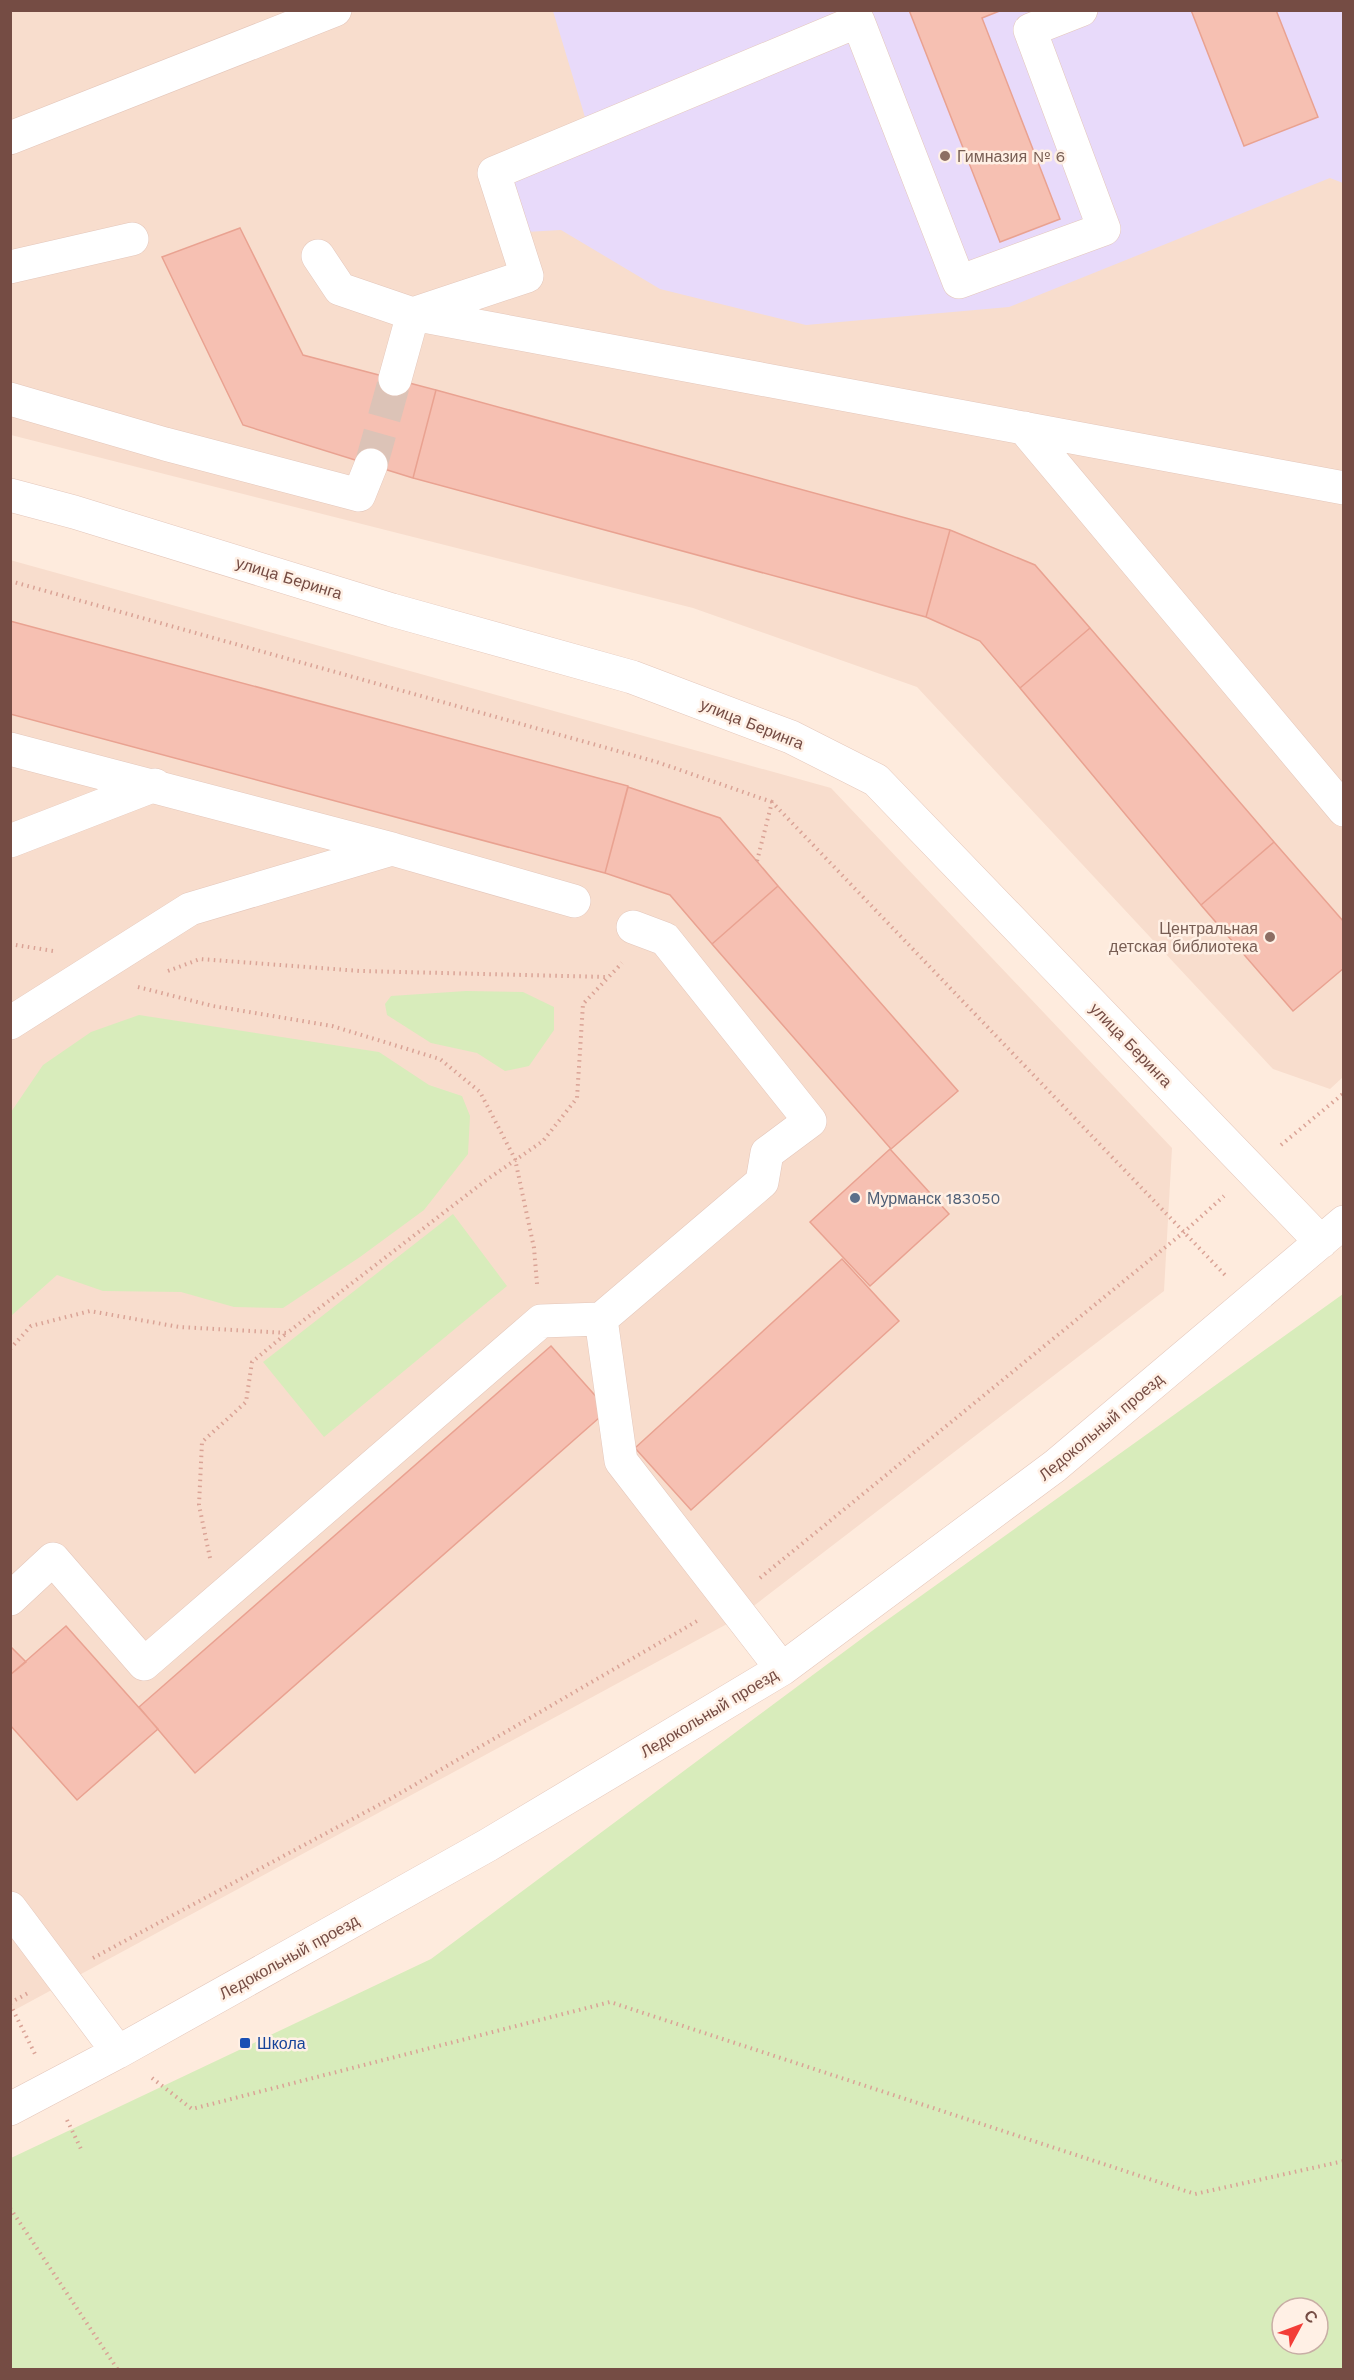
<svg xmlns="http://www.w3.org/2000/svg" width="1354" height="2380" viewBox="0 0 1354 2380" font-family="'Work Sans',sans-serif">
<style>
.residential{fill:#f8ddcd}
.education{fill:#e8dafa}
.green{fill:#d8ecbb;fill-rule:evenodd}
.building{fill:#f6c0b2;stroke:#e9a291;stroke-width:1.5}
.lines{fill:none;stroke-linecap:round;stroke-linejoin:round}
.minor-tunnel{stroke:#dcc3b7;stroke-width:33;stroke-dasharray:33 16;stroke-linecap:butt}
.minor-casing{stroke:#e4c7bb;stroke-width:34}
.path{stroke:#daa396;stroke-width:4;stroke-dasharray:1.5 4.5;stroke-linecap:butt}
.minor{stroke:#fff;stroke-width:33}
.education-dot{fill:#8d6e63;stroke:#fff0e5;stroke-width:2}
.service-dot{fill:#5c6f8a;stroke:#fff0e5;stroke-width:2}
.transit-dot{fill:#1a4fb4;stroke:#fff0e5;stroke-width:2}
.labels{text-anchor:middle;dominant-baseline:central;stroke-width:5;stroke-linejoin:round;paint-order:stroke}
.education-label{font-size:16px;fill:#785e54;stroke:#fff0e5;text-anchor:start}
.street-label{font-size:16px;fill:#754c44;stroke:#fff0e5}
.service-label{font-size:16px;fill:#4e5e75;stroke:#fff0e5;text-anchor:start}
.transit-label{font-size:16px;fill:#164399;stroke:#fff0e5;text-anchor:start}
</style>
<rect width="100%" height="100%" fill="#feebdd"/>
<path class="residential" d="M10,11H1343V1077L1330,1089L1273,1069L917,687L693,608L11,435Z
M10,560L831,788L1172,1148L1164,1291L738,1618L11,2012Z"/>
<path class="education" d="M553,11H1343V183L1330,178L1009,307L806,325L660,289L561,230L506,233L500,175L591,137Z"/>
<path class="green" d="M466,991L523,992L554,1007V1030L529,1066L505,1071L477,1053L431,1043L387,1015L385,1004L391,996Z
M139,1015L379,1052L429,1085L462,1096L470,1116L468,1154L424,1210L360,1257L283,1308L234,1307L181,1292L103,1291L57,1275L11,1316V1112L43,1065L91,1032Z
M453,1214L507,1286L324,1437L263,1362Z
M1343,1294V2369H11V2158L431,1959L876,1628ZM1282,2308H1318V2344H1282Z"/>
<path class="building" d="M909,10H1002L982,18L1060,219L1000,242Z
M1191,10H1276L1318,117L1244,146Z
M240,228L303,355L436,390L413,478L243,425L162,257Z
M436,390L950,530L926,617L413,478Z
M950,530L1035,565L1090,628L1020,688L980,641L926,617Z
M10,621L628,786L605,873L10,714Z
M1090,628L1274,842L1201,905L1020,688Z
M628,787L720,818L778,886L712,944L670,895L605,873Z
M1274,842L1344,922V968L1293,1011L1201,905Z
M778,886L958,1091L891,1149L712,944Z
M890,1149L949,1214L870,1286L810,1222Z
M842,1259L899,1321L691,1510L635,1448Z
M551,1346L608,1410L195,1773L139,1707Z
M66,1626L158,1729L77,1800L10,1725V1675Z
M10,1646L26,1662L10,1675Z"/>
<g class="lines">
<path class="minor-tunnel" d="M371,465L395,379"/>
<defs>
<path id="minor" d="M10,138L335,10
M318,256L340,289L413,314L527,276L494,173L858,21L959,282L1104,229L1030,30L1081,10
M10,267L132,239
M395,379L413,314L1344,488
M10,399L165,444L359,495L371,465
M1024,428L1344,810
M10,495L74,512L392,610L632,677L791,737L876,780L1321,1242
M10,749L392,849L190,909L10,1023
M10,841L155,785
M392,849L574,901
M601,1319L762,1182L767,1153L810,1121L665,939L633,927
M10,1599L53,1559L144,1664L541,1321L601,1319L621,1461L782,1669
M10,1908L118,2052
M10,2109L118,2052L488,1845L782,1669L1055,1466L1344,1222"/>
</defs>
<use href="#minor" class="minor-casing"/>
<path class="path" d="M10,13L16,10
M10,581L657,762L772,802
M757,861L772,802L1225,1275
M10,944L53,951
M168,971L200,959L360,971L607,977
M138,987L213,1006L332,1026L440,1059L480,1092L515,1159L534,1248L537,1284
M1281,1145L1344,1093
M10,1349L31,1326L90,1311L179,1327L287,1333L485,1181L543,1141L577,1098L583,1004L622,963
M210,1558L199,1505L202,1442L246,1402L252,1362L287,1333
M760,1578L1184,1232L1224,1196
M93,1958L390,1799L697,1621
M10,2003L28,1993
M10,2004L35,2054
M152,2078L192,2109L610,2002L1195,2194L1344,2161
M67,2120L82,2151
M10,2208L118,2370"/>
<use href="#minor" class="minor"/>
</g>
<g class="education-dot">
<circle cx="945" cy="156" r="6"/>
<circle cx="1270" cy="937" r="6"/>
</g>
<circle class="service-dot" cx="855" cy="1198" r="6"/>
<rect class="transit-dot" x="239" y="2037" width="12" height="12" rx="3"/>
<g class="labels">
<g class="education-label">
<text x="957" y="156">Гимназия № 6</text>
<text x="1258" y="928" text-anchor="end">Центральная<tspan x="1258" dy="18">детская библиотека</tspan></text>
</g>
<g class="street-label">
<text transform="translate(289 578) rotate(17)">улица Беринга</text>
<text transform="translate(752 724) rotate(22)">улица Беринга</text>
<text transform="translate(1131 1045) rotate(46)">улица Беринга</text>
<text transform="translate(1101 1427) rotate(-40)">Ледокольный проезд</text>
<text transform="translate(709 1713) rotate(-31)">Ледокольный проезд</text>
<text transform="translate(289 1957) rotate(-29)">Ледокольный проезд</text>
</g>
<g class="service-label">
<text x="867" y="1198">Мурманск 183050</text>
</g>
<g class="transit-label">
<text x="257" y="2043">Школа</text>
</g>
</g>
<rect width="1354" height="2380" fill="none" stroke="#754c44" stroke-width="24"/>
<g transform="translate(1300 2326) rotate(49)"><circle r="28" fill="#fff0e5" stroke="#c8aea5" stroke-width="1.5"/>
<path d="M0-4.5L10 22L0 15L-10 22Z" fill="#f33d37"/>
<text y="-9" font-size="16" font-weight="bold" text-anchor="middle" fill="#754c44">С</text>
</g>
</svg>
